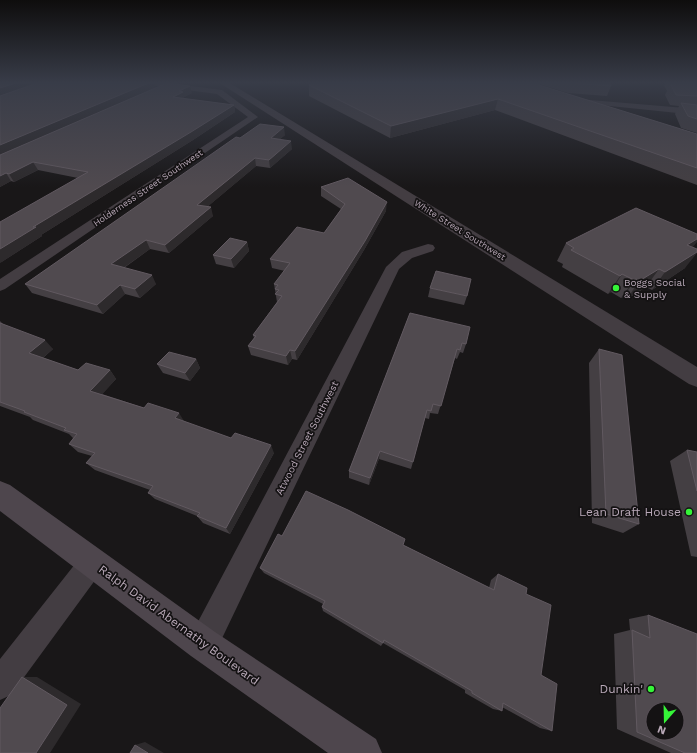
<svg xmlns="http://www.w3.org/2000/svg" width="697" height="753" viewBox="0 0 697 753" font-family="'Work Sans',sans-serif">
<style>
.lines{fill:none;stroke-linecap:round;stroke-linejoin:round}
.minor{fill:#433d42;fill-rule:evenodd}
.tertiary{fill:#433d42;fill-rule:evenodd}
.secondary{fill:#4e464d;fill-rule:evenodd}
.wall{fill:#443f43}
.shaded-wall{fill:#2d2a2c}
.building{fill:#504a4f;stroke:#615960;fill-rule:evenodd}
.poi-dot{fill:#35f438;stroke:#141213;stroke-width:1.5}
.labels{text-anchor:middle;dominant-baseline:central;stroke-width:3.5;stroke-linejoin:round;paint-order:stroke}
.far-street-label{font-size:9px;fill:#b9a9b8;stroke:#141213}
.poi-label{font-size:10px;fill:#b9a9b8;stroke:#141213;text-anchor:start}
.street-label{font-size:10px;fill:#b9a9b8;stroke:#141213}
.near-poi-label{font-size:12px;fill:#b9a9b8;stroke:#141213;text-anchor:end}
.near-street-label{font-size:12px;fill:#b9a9b8;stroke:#141213}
</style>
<rect width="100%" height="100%" fill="#191718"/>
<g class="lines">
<path class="minor" d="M138,82H159L222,90L258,117L5,289L0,291V279L248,117L217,94L142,84Z
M578,99L697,109V115L581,103H578Z
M428,244L433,245L435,248L433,251L412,258L399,269L214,655L203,659L192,655L188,644L192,633L386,267L402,252Z
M92,550L101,554L105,563L101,572L11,695L0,700V659L83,554Z"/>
<path class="tertiary" d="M218,82H228L697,367V387L689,384Z"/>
<path class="secondary" d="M0,481L10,485L215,632L376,739L382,753H328L191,656L0,511Z"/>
</g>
<path class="wall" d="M0,82L156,88L64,128L192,93L184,97V99L234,105L235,112L193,140L41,235L42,236L0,263L78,178L38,170L14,182L11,181L0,187Z
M313,82H610L611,86L607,96L568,93L539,84V85L697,134V185L495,110L390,138L309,96V85Z
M666,82H697V133L681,128L675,114L679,106L670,105L665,95L667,91L664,85Z
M285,135L280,139L292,149L270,168L256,166L207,207L213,216L169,253L150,249L124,268L156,284L140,298L125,294L103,314L32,293L25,284L240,138Z
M321,187L386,211L364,250L297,360L292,359L288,365L251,355L248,346L254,338L253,335L277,302L274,284L285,271L272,268L270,259L324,233L341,209L321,196Z
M247,242L249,251L234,268L216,264L213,255Z
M566,243L693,247L685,268L652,290L646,287L627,299L623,297L621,298L611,292L608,294L562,267L563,264L557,261Z
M430,288L467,296L464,305L428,297Z
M410,313L466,344L463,353L460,352L457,359L455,358L438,414L430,413L429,419L425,418L411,469L379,459L369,485L349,478V471Z
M0,321L4,325L53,349L43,358L78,370H110L116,379L102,394L184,421V422L274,453L230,534L203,523L197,516L155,499L148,493L150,490L95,470L86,463L92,456L78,452L69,444L73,438L69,434L33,420L30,417L0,406Z
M599,349L639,524L623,533L592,523L589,363Z
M196,359L200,368L190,381L163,373L157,364Z
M687,450L697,452V557L691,556L670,461Z
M282,536L403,545L489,588L491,580L498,574L526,594L552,731L540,728L502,707V711L493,709L465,693V690L383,643L381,646L323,611L322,607L323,604L264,573L260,568Z
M648,615L697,753H671L617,729L614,634L630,630L629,619Z"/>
<path class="shaded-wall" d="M19,82H41L0,96V88Z
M151,82H154L156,88L0,155V145Z
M190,86L192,93L184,97V98L175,104L173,97L179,91Z
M498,99L495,110L390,138L391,126Z
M234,105L235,112L193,140L41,235L42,236L0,263V249L33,227Z
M284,127L285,135L272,146L271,138Z
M291,141L292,149L270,168L269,160Z
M255,158L256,166L200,213L197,205Z
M33,162L38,170L14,182L9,174Z
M6,173L11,181L0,187V176Z
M387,202L386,211L364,250L297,360L295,351Z
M211,207L213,216L169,253L165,245Z
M697,239V242L688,253L687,245Z
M146,240L150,249L116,273L111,264Z
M247,242L249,251L234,268L231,259Z
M697,252V253L685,268L652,290L665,272Z
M659,269L646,287L627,299L639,281Z
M622,274L611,292L608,294L620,276Z
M152,275L156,284L140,298L135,289Z
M636,279L623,297L621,298L634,280Z
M120,285L125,294L103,314L97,305Z
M45,340L53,349L38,362L29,353Z
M290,350L292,359L288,365L286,356Z
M196,359L200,368L190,381L185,373Z
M110,370L116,379L98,399L90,391Z
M179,413L184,421L180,427L175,418Z
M271,445L274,453L230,534L226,528Z
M380,451L379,459L369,485L370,478Z
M22,677H37L81,704L50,753H36Z
M145,742L164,753H148L135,745Z"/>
<path class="building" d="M0,82H19L0,88Z
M40,82H151L0,145V96Z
M313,82H539V85L697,134V168L498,99L391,126L309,85Z
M570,82H610L611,86L572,83Z
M674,82H697V96L676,95L671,85H675Z
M167,83L190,86L179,91L183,92L173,97L234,105L191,132L33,227H36L0,249V222L88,172L33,162L9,174L6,173L0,176V155Z
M681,103L697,105V119L688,116Z
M260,124L284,127L271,138L291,141L269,160L255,158L197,205L211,207L165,245L146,240L111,264L152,275L135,289L120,285L97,305L25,284L236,137L240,138Z
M348,178L387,202L365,241L295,351L290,350L286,356L248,346L256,336L253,335L282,296L275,294L279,290L275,289L278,285L274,284L290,263L270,259L297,227L324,233L345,204L321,187Z
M636,208L697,234V239L687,245L697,249V252L665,272L659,269L639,281L636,279L634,280L622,274L620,276L571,250L574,248L566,243Z
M230,238L247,242L231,259L213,255Z
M436,271L471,279L467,296L430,288Z
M410,313L470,327L466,344L462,343L460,350L457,349L441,406L433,404L431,411L427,410L413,462L380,451L370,478L349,471Z
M0,323L45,340L29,353L78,370L86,363L110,370L90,391L144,408L148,403L179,413L175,418L231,438L235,433L271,445L226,528L197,516L200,513L148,493L153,486L86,463L95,453L69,444L77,434L64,430L66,428L24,412L25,411L0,402Z
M599,349L622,355L639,524L606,514Z
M169,352L196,359L185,373L157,364Z
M687,450L697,452V491Z
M306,491L348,510L405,539L403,545L494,590L498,574L527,588L526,594L551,605L541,675L557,684L552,731L503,703L502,711L472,693V691L384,640L383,643L322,607L325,601L260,568L278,534L282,536Z
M648,615L697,634V753H685L637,732L632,630L650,638ZM653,709H677V733H653Z
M22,677L67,705L36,753H0V708Z
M135,745L148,753H130Z"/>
<linearGradient id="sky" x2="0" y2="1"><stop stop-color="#0e0d0d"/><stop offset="0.44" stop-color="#383c48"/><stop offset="1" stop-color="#383c48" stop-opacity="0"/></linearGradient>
<rect width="697" height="187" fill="url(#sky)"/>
<g class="poi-dot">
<circle cx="616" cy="288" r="4"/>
<circle cx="689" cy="512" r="4"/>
<circle cx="651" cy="689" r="4"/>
</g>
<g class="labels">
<g class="far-street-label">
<text transform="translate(148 188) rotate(-34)">Holderness Street Southwest</text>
<text transform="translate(460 230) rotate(32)">White Street Southwest</text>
</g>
<g class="poi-label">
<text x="624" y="282">Boggs Social<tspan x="624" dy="12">&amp; Supply</tspan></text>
</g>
<g class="street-label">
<text transform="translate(307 438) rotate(-63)">Atwood Street Southwest</text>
</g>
<g class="near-poi-label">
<text x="681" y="512">Lean Draft House</text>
<text x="643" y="689">Dunkin'</text>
</g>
<g class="near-street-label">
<text transform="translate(179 625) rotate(36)">Ralph David Abernathy Boulevard</text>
</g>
</g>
<g transform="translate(665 721) rotate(200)"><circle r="19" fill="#141213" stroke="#564e55"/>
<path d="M0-3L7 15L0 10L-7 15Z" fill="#35f438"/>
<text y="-6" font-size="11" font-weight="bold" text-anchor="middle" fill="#b9a9b8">N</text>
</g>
</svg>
